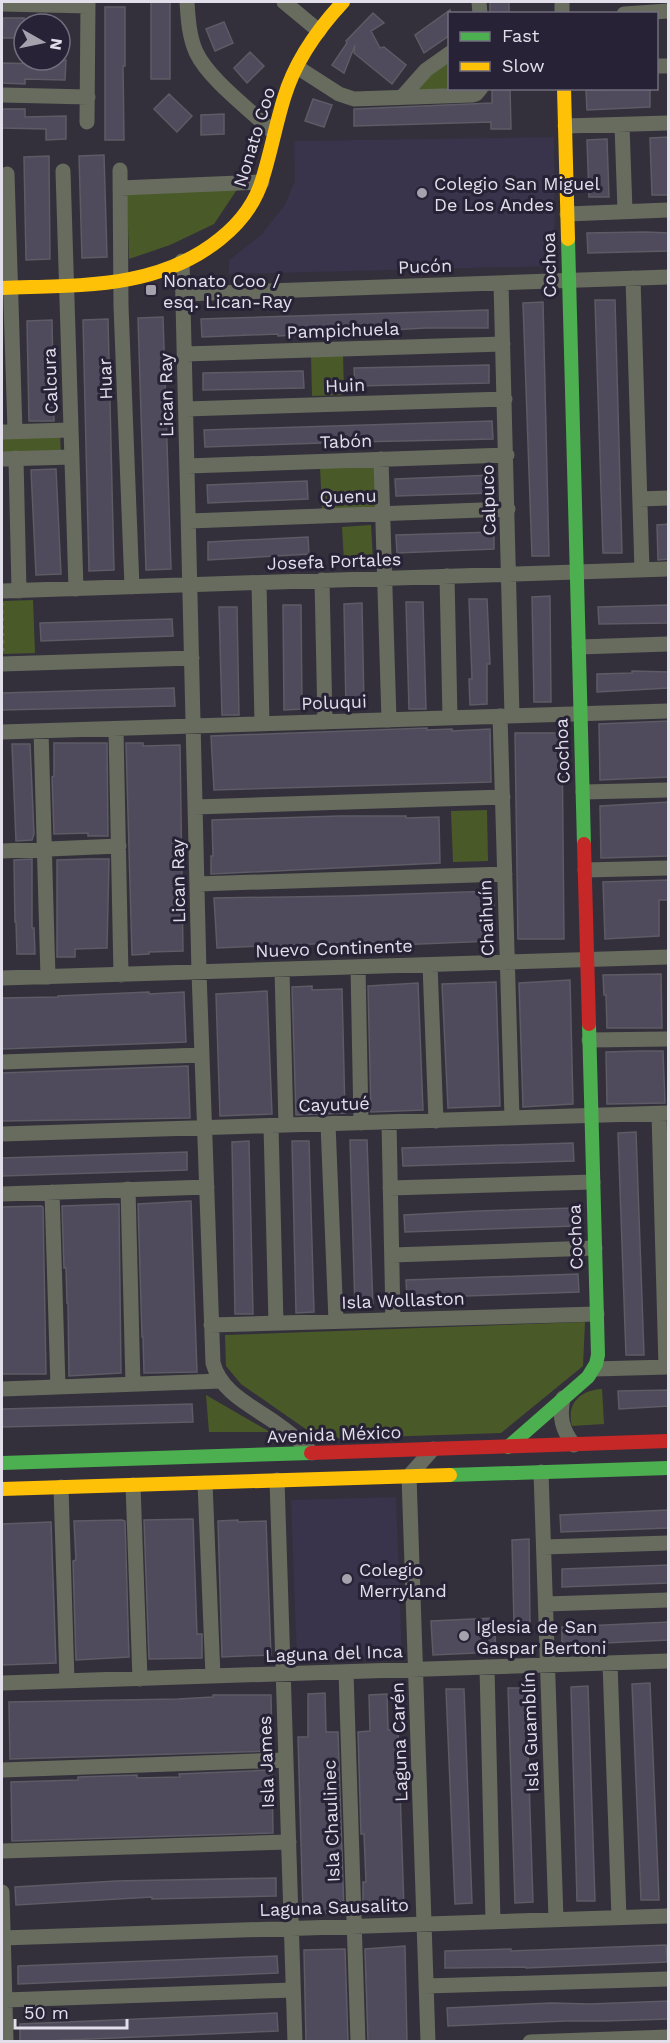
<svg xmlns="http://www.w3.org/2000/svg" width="670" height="2043" viewBox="0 0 670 2043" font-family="'Work Sans',sans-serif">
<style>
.built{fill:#39334b}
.green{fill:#495a28}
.building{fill:#504a5d;stroke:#5d5b64;stroke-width:1.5}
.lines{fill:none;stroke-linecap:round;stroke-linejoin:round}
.path{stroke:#666963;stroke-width:3;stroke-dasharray:3 4.5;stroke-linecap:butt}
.street{stroke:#676c5e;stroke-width:15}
.fast{stroke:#4caf50;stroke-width:14}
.slow{stroke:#ffc107;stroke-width:14}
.jam{stroke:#c62828;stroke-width:14}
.poi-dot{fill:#a5a2ad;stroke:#272235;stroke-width:2}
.labels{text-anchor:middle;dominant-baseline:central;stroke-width:6;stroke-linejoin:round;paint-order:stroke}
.street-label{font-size:18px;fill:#e2dfeb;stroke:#272235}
.poi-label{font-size:18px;fill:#e2dfeb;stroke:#272235;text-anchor:start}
</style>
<rect width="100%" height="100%" fill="#33303b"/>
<path class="built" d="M554,137L555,266L229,274V260L261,235L284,206L295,181L294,141Z
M396,1497L402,1657L297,1661L291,1500Z"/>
<path class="green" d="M449,58L450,88L418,92L415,88Z
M238,188L214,224L170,245L129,259L127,193Z
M343,354L344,395L312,396L311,355Z
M60,433L61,456L2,457V435Z
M376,465L377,507L322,509L320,467Z
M371,525L373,561L344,562L342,527Z
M33,600L35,653L2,654V601Z
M487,810L488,861L453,862L451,811Z
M585,1322L583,1366L501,1433L320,1439L241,1384L226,1366L225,1335Z
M602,1389L604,1424L572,1426C566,1403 581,1390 602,1389Z
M206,1395L270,1432H209Z"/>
<path class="building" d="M151,2H170V79H151Z
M490,2H509V14H490Z
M105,7H125V66H123L124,140H105Z
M450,10V35L424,53L415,35Z
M373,13L384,23L371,31L380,48L384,47L406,65L392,84L354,53L355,45L344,73L332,65L347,43L346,41Z
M3,18H24V38H2Z
M224,22L233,43L215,51L206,29Z
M250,52L264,66L247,83L234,68Z
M46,60H66L65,80L25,79V84L2,83V63L46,64Z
M492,88H510L511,129H491V122L354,126V109L492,103Z
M650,88V107L587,110L586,90Z
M169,94L192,116L177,132L154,109Z
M313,99L332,105L324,127L305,121Z
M2,109H25V117L66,116V139L46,140V129L2,128Z
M224,114V134L201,135V115Z
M669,137V195H652L650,138Z
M607,139L609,197H589L587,140Z
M104,155L107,257L82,258L79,156Z
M49,156L50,259L26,260L24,157Z
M646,232L669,233V251L588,253L587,233Z
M595,300H615L622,553H603Z
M543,302L549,556H532L523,303Z
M488,310V328H426L278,336V334L202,337L201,319Z
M163,317L171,569L146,570L138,318Z
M108,319L114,570L89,571L83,320Z
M52,320L54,421H29L27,321Z
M489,365V383L355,386L354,368Z
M303,371L304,388L203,390V373Z
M492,421L493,439L354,442L205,447L204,430Z
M56,469L61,574L36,575L31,470Z
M493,475L494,493L396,496L395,479Z
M307,481L308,499L208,503L207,485Z
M669,524V559L658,560L657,525Z
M494,532V549L397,553L396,535Z
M308,537L309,554L208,560V542Z
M550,596L551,702H534L532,597Z
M469,599H487L490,664H487V704L470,705L469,679H472Z
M406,602H423L426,709H409Z
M362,603L364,707L346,708L344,604Z
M283,605H301L302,709L284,710Z
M669,605V623L599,624L598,607Z
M219,607H237L239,715H222Z
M172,619L173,636L41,641L40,623Z
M632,671L669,672V688L597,692V674L632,673Z
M174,688L175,706L2,710V693Z
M669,721V777L600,780L599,724Z
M427,728V730L452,729V731L490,729L491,782L214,790L211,736Z
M515,733H562L564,939H518Z
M54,743H107L108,836H88V833L54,834L52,777L54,776Z
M126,743H143V746L180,745L183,951L149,952V954L132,955Z
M12,744H30L34,834L32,840L16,841Z
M669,802V856L601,858L600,806Z
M339,816H406V818L439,817L440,863L211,874V856H213L212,820Z
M32,859V928H34L35,954H17L16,922H15L14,860Z
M90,859H109L107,948L75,949V957H57V860Z
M669,880V900H659V936L605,939L603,882Z
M494,891V909H491L492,941L396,945V942H359L217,948L214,898L347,896Z
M661,974L662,1028H607L606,995H604L603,975Z
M570,980L573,1104L523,1107L519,983Z
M496,982L500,1106L448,1108L442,984Z
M418,983L423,1110L371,1112L368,986Z
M312,986V990L342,989L345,1113L296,1115L292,987Z
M267,991L272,1114L220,1116L216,994Z
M149,992V994L184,992L186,1042L2,1049V998L58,997V996Z
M640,1051H663L665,1103L607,1104L606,1052Z
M188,1066L190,1118L2,1121V1073Z
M636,1132L644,1355H626L618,1133Z
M350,1140H367L373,1308H355Z
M249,1141L253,1314H235L232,1142Z
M292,1141H309L314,1312L296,1313Z
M573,1143L574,1161L403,1166L402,1148Z
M187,1152V1170L2,1176V1158Z
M191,1201L197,1372L144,1373L143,1337H142L138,1204Z
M119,1204L121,1373L69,1376L68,1303H67L66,1268H64L62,1206Z
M41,1206L43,1207L46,1374H2V1207Z
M574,1208L575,1226L405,1232L404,1215L476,1211Z
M578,1274L579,1292L407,1298L406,1280Z
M669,1390V1406L619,1409L618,1391Z
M192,1404L193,1422L2,1427V1409Z
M668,1510L669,1528L561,1532L560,1515Z
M193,1519L197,1634H202V1658L149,1659L144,1520Z
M122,1520L125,1521L129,1657L76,1660L73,1561L76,1560L74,1521Z
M238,1520V1522L266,1521L271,1655L222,1657L218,1521Z
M51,1522L56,1663L2,1665V1524Z
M529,1539L530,1625H514L512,1540Z
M669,1565V1583L562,1587V1569Z
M494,1618L496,1652L433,1655L431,1621Z
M669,1622V1640L562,1645V1627Z
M650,1683L659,1900H641L632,1684Z
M588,1686L595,1901H577L571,1687Z
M508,1688H526L533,1902L515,1903Z
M446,1689H464L472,1903L455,1904Z
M325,1693L326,1732H338L344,1912L303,1914L298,1737H308V1694Z
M387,1694L388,1730L398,1729L404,1909L363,1910V1882H366L364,1834H361L358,1732L370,1731L369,1695Z
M213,1695H271L272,1751L10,1759L9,1702L178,1699L213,1697Z
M272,1770L273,1833L12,1841L11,1782L78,1780V1777L137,1775V1778L180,1777L179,1774Z
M276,1878V1896L152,1899V1897L16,1905L15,1887L116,1881Z
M666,1945L667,1962L526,1968V1967L445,1968V1951L511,1949V1951Z
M405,1946L407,2042H368L365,1949Z
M345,1949L348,2042H306L304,1950Z
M277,1956L278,1973L18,1984V1966Z
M669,2001V2019L605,2021H566L448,2026L447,2008L551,2003L590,2004Z
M277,2013L278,2031L20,2042V2024Z"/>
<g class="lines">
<path class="path" d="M2,603L3,651"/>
<path class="street" d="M187,2C188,18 189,36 196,52C209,80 252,111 274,133
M284,2L319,31
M479,2L480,14
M562,2V14
M2,4L88,6
M624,14L668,11
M656,66H668
M297,67L339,94L354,99L472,95L476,94L481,88
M2,95L88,97
M402,97L426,70L450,53
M87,122L88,2
M622,125L625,211
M565,126L668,123
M120,170L121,306L132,587
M63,171L76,589
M7,174L15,431
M120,188L262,182
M567,214L668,210
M182,261L199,972L213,1363C221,1393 252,1406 276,1423C289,1432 301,1442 312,1453
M633,278L642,570
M501,283L512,716
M183,294L668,277
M185,354L503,344
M186,409L505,399
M2,432L71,430
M16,458L19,591
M2,459L72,457
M381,459L389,720
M187,466L507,455
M640,499L668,498
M189,521L508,509
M447,576L450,718
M322,580L325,722
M259,583L262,724
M2,591L668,569
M579,647L668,644
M2,664L192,658
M500,716L512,1118
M116,729L121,975
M41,731L48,977
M2,732L668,711
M583,792L668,790
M195,807L503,797
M2,851L119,846
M585,870L668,868
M197,884L505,874
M430,965L436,1121
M358,967L361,1123
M282,970L286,1125
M2,978L668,957
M589,1040L668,1039
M2,1062L202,1055
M659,1114L666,1367
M389,1122L393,1320
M328,1124L336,1321
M271,1126L276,1323
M2,1134L668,1113
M390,1188L593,1182
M128,1189L133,1384
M52,1192L58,1387
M2,1194L207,1187
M392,1255L595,1248
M211,1325L597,1314
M594,1369L668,1367
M2,1389L221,1381
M563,1398C559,1417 562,1430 574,1445
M541,1472L556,1919
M277,1480L295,2042
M205,1483L213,1676
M133,1485L140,1679
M61,1487L67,1681
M544,1547L668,1543
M546,1604L668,1600
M610,1663L619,1918
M487,1667L493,1922
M346,1672L358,2042
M2,1683L668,1661
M2,1770L286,1760
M2,1851L289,1842
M2,1892L6,2042
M2,1938L668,1916
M426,1986L668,1979
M5,2000L293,1990
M428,2042L409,1476L433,1449
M530,2042L668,2037"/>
<path class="fast" d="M568,239L584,844
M508,1447L588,1377L596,1364L598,1355L589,1024
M2,1463L311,1453
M450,1475L668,1468"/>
<path class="slow" d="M564,88L568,239
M2,288C77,285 157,290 220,239C240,223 256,203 263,177C271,151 276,124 284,98C295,61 317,30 343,2
M2,1489L450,1475"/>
<path class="jam" d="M584,844L589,1024
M311,1453L668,1441"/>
</g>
<g class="poi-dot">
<circle cx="422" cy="193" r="6"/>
<rect x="145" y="284" width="12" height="12" rx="3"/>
<circle cx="347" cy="1579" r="6"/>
<circle cx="464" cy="1636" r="6"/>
</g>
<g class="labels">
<g class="street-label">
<text transform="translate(254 137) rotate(-73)">Nonato Coo</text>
<text transform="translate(549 265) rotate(-91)">Cochoa</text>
<text transform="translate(425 266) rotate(-2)">Pucón</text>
<text transform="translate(343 330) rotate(-2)">Pampichuela</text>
<text transform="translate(105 379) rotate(-92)">Huar</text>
<text transform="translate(50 381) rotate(-92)">Calcura</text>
<text transform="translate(345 385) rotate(-2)">Huin</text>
<text transform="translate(166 395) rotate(-91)">Lican Ray</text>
<text transform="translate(346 441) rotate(-2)">Tabón</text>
<text transform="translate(348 496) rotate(-2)">Quenu</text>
<text transform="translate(488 500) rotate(-92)">Calpuco</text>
<text transform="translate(334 561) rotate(-2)">Josefa Portales</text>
<text transform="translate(334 702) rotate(-2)">Poluqui</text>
<text transform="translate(562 751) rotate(-92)">Cochoa</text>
<text transform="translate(178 881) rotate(-91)">Lican Ray</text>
<text transform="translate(486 918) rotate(-92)">Chaihuín</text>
<text transform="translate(334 948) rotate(-2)">Nuevo Continente</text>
<text transform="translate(334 1104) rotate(-2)">Cayutué</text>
<text transform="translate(575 1237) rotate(-92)">Cochoa</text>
<text transform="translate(403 1300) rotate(-2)">Isla Wollaston</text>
<text transform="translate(334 1434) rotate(-2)">Avenida México</text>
<text transform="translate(334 1653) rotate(-2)">Laguna del Inca</text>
<text transform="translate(530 1732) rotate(-92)">Isla Guamblín</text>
<text transform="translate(399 1742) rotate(-92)">Laguna Carén</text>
<text transform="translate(266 1762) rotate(-92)">Isla James</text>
<text transform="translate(331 1821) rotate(-92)">Isla Chaulinec</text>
<text transform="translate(334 1907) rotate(-2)">Laguna Sausalito</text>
</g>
<g class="poi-label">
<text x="434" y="183">Colegio San Miguel<tspan x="434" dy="21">De Los Andes</tspan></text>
<text x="163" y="280">Nonato Coo /<tspan x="163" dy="21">esq. Lican-Ray</tspan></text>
<text x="359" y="1569">Colegio<tspan x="359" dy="21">Merryland</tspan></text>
<text x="476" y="1626">Iglesia de San<tspan x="476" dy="21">Gaspar Bertoni</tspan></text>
</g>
</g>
<rect width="670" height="2043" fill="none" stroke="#e2dfeb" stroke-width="6"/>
<rect x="448" y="12" width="210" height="78" fill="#272235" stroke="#726e7e" stroke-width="1.5"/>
<rect x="460" y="32" width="30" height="9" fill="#4caf50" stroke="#726e7e" stroke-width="1.5"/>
<text x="502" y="42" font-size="18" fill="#e2dfeb">Fast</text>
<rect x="460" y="62" width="30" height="9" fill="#ffc107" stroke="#726e7e" stroke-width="1.5"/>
<text x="502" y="72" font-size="18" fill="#e2dfeb">Slow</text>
<g transform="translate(42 42) rotate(99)"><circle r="28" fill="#272235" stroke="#726e7e" stroke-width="1.5"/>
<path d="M0-4.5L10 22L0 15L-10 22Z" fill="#a5a2ad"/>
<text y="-9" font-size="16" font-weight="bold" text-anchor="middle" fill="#e2dfeb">N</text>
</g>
<path d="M15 2019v9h112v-9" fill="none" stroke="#e2dfeb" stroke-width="3"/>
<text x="24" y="2019" font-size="18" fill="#e2dfeb" stroke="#272235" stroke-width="4.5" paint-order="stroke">50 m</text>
</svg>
